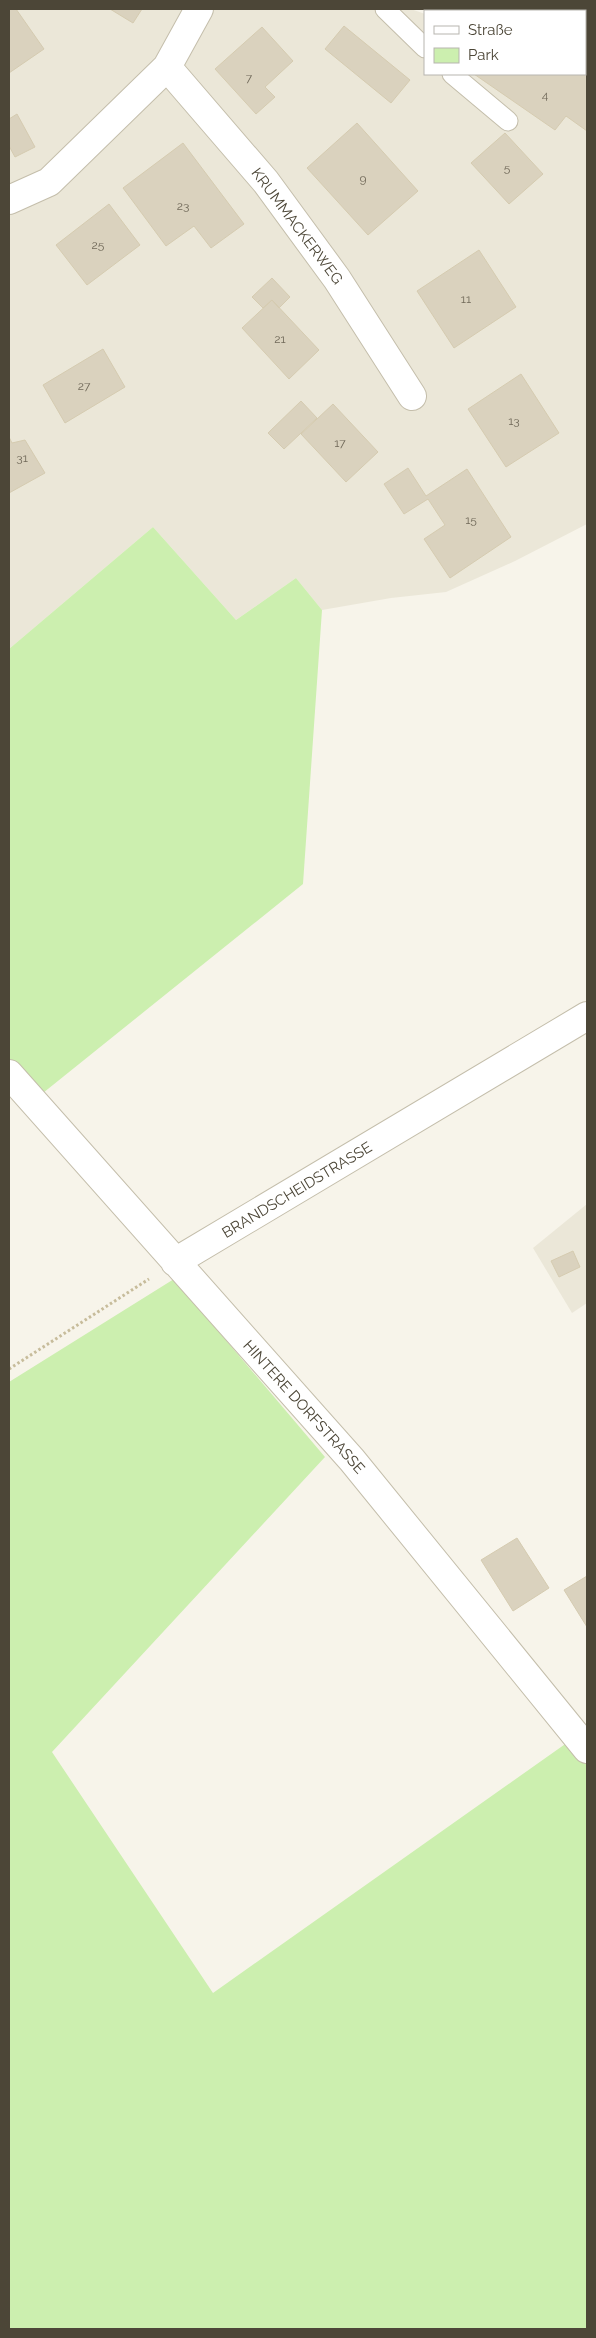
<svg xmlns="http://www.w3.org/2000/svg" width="596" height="2338" viewBox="0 0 596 2338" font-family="Raleway,sans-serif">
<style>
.residential{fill:#ebe7d8}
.green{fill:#ccefaf}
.building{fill:#dad2be;stroke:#d5cbb0}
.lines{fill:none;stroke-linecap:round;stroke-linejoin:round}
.service-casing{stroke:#c4beab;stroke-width:21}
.minor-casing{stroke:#c4beab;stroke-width:30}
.path{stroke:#c7bc9b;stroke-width:3;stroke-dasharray:2.5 2.5;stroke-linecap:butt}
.service{stroke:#fff;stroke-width:19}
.minor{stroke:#fff;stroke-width:28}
.labels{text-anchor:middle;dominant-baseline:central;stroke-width:5;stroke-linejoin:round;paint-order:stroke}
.number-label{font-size:12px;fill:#706959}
.street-label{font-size:15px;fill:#4c4637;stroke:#fff}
</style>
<rect width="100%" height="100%" fill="#f7f4ea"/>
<path class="residential" d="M9,9H411L425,14V74H585V47L587,49V524L515,561L446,592L391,598L322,610L296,578L236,620L153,527L9,649Z
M587,1204V1303L572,1313L533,1248Z"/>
<path class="green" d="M153,527L236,620L296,578L322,610L303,884L38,1097L9,1064V649Z
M174,1279L325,1457L52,1752L213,1993L578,1735L587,1749V2329H9V1382Z"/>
<path class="building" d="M9,9H16L44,49L9,73Z
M110,9H142L133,23Z
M508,9H525L529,11H506Z
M344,26L410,80L391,103L325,49Z
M262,27L293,61L265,87L275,97L256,114L215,69Z
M585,50L587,52V131L566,116L555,130L474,74H585Z
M17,114L35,147L15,157L9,146V119Z
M357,123L418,191L368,235L307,168Z
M505,133L543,174L509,204L471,163Z
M183,143L244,224L211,248L194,226L166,246L123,188Z
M109,204L140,245L87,285L56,245Z
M479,250L516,307L454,348L417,291Z
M272,278L290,297L279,308L272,300L263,308L252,297Z
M272,300L319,350L289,379L242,328Z
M103,349L125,387L65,423L43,385Z
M521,374L559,433L506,467L468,409Z
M301,401L317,418L284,449L268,433Z
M333,404L378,452L346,482L301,434Z
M9,437L12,443L25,440L45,473L9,493Z
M408,468L426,496L467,469L511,537L450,578L424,539L445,525L428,499L404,514L384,484Z
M573,1251L580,1267L559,1277L551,1261Z
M517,1538L549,1588L513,1611L481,1560Z
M587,1576V1627L564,1590Z"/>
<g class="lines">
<defs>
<path id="service" d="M385,9L425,48
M452,74L508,121"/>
<path id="minor" d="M167,67L266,182L337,279L412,396
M9,200L49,182L167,67L199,9
M9,1074L352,1460L587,1749
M175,1262L587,1016"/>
</defs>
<use href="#service" class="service-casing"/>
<use href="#minor" class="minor-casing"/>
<path class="path" d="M9,1369L149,1279"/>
<use href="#service" class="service"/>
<use href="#minor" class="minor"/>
</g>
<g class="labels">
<g class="number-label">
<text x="249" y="78">7</text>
<text x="545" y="95">4</text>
<text x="507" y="168">5</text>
<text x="363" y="179">9</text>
<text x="183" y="206">23</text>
<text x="98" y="245">25</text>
<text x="466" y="299">11</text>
<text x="280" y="339">21</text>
<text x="84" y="386">27</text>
<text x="514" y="421">13</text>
<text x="340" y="443">17</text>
<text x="22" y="458">31</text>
<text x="471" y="520">15</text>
</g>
<g class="street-label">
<text transform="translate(297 226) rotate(53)">KRUMMACKERWEG</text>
<text transform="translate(297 1190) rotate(-31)">BRANDSCHEIDSTRASSE</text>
<text transform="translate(304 1407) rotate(48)">HINTERE DORFSTRASSE</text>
</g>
</g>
<rect width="596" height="2338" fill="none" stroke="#4c4637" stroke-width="20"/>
<rect x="424" y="10" width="162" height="65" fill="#ffffff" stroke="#b7b5af"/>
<rect x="434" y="26" width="25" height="8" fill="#ffffff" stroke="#b7b5af"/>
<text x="468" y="35" font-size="15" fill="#4c4637">Straße</text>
<rect x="434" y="48" width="25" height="15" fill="#ccefaf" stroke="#b7b5af"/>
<text x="468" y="60" font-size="15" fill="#4c4637">Park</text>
</svg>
